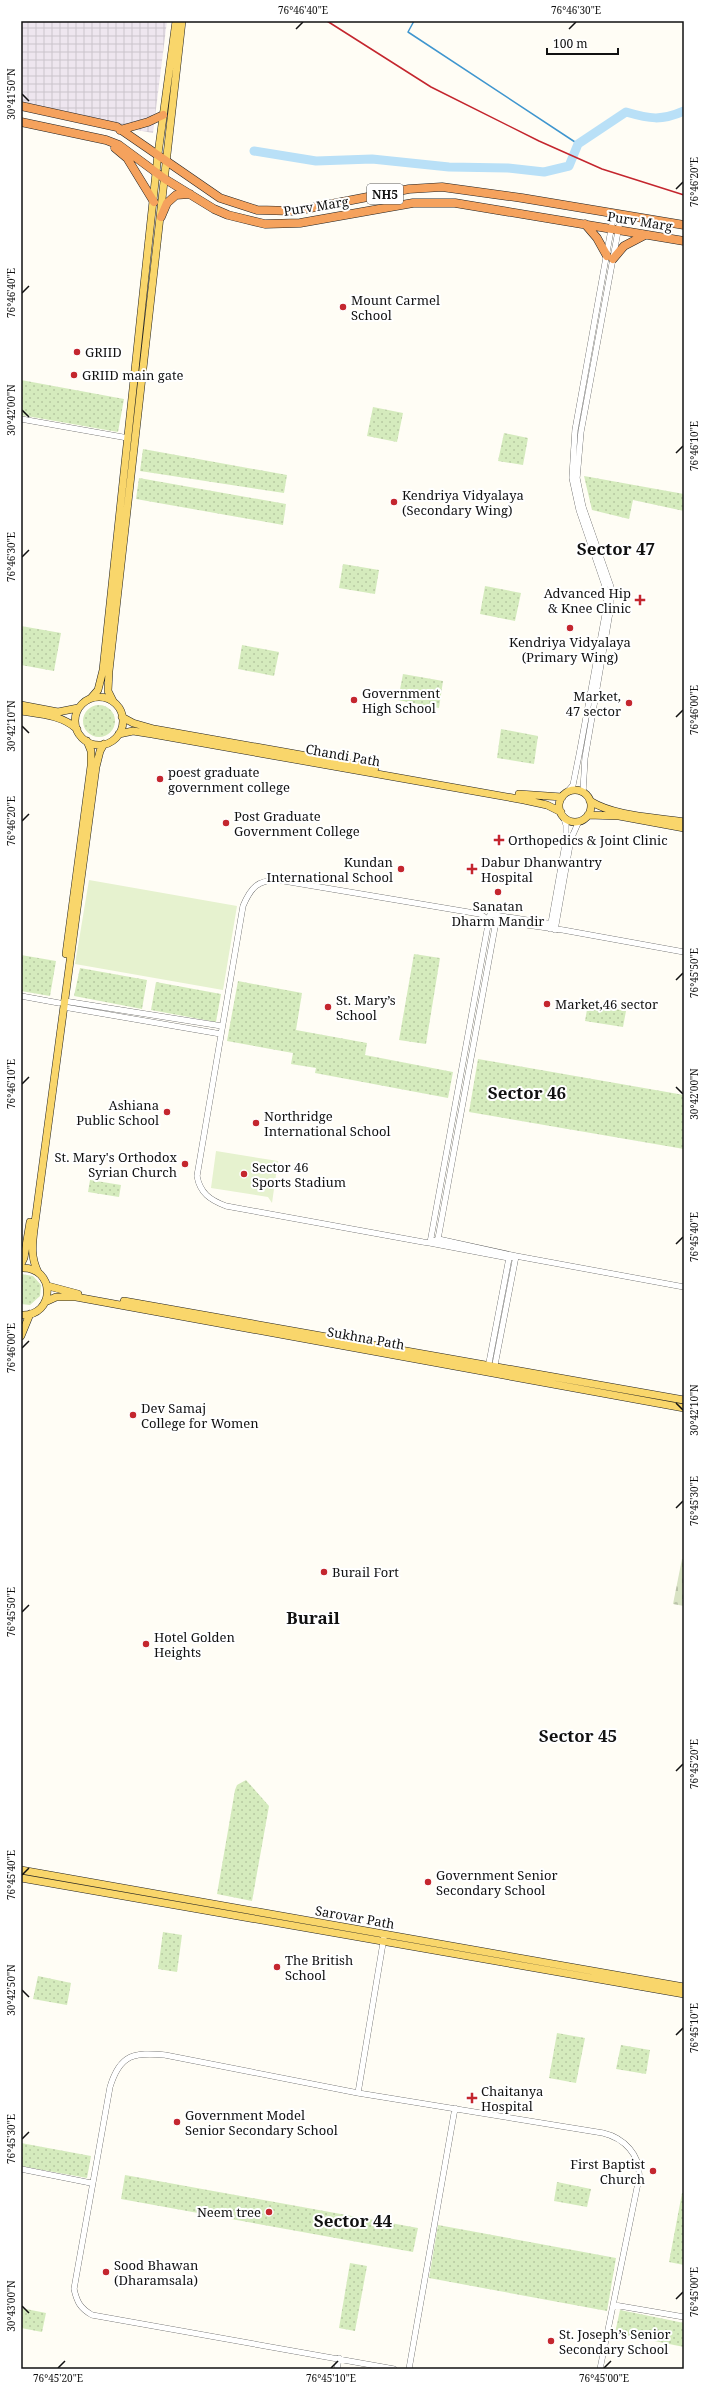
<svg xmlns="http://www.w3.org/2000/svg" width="705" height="2390" viewBox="0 0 705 2390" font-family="'Noto Serif',serif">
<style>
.industrial{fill:url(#industrial-grid)}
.cemetery{fill:url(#cemetery-stones)}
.park{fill:url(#park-dots)}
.pitch{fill:#e6f2cf}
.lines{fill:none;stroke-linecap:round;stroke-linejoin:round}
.stream{stroke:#3f96cf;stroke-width:1.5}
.river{stroke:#b9e0f7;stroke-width:9}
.minor-casing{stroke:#444;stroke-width:6}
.major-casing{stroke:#222;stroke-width:8}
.highway-casing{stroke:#222;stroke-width:9}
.minor{stroke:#fff;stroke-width:5.5}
.major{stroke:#f9d66b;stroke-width:7}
.highway{stroke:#f5a25d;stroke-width:8}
.rail{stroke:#c4262e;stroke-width:1.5}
.ticks{fill:none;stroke:#111;stroke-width:1.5}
.poi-dot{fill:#c4262e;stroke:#fff;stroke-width:1.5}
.labels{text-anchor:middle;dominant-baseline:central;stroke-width:4;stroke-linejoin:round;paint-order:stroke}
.shield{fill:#fff;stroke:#585858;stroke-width:1}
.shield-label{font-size:12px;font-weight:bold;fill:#111}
.street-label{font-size:13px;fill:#111;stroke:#fff}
.poi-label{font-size:13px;fill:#111;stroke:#fff;text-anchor:start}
.district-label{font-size:17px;font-weight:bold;fill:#111;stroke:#fff}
.neatline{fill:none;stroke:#111;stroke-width:1.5}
.ticks-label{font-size:10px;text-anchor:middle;fill:#111}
</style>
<defs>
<pattern id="industrial-grid" width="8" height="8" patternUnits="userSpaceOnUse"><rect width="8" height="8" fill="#eee6ef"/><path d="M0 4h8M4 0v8" fill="none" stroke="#cbc4cc"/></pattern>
<pattern id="cemetery-stones" width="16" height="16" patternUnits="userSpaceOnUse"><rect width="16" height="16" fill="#d9e3c4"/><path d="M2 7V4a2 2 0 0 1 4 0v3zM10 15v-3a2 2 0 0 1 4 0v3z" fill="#b9c2a7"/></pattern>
<pattern id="park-dots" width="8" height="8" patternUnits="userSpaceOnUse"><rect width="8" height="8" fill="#d5ebbd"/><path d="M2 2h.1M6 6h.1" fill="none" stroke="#b6c8a1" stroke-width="1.8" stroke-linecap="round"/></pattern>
</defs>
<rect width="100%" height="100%" fill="#fffdf5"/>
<path class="industrial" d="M21,21H167L153,133L21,109Z"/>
<path class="cemetery" d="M682,1559H684V1606L673,1604Z"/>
<path class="park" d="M21,380L124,399L118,432L21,415Z
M373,407L403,413L397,442L367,436Z
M504,433L528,438L523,465L498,461Z
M143,449L287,475L284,493L140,471Z
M584,476L684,494V511L633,500L629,519L592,510Z
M139,478L286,504L283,525L136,499Z
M343,564L379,570L375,594L339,588Z
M485,586L521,593L515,621L480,614Z
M21,626L61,633L54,671L21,665Z
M242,645L279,652L274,676L238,669Z
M403,674L443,681L439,708L398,700Z
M83 721a16 16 0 1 1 32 0a16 16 0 1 1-32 0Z
M501,729L538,736L534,764L497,758Z
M414,954L440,958L426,1044L399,1040Z
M21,955L56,961L50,996L21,991Z
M80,968L147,980L142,1009L74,996Z
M238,981L302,993L296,1030L367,1043L365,1055L453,1072L448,1098L315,1073L316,1068L291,1064L293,1053L227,1041Z
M156,982L221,994L216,1022L151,1010Z
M588,1004L626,1011L623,1027L585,1021Z
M478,1059L684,1095V1149L469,1112Z
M90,1180L121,1185L119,1197L88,1192Z
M21,1274L33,1276L41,1285L40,1296L30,1305L21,1304Z
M246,1780L269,1806L252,1901L217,1894L235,1790L237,1785Z
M163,1932L182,1935L177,1972L158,1969Z
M38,1976L71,1983L67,2005L33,1999Z
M557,2033L585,2038L576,2083L549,2078Z
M621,2045L650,2050L646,2074L616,2069Z
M21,2143L91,2156L87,2178L21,2166Z
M125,2175L418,2228L413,2252L121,2199Z
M557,2182L591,2189L587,2207L554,2201Z
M682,2193H684V2265L669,2262Z
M438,2225L616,2258L607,2311L429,2278Z
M350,2263L367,2266L355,2331L339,2328Z
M21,2308L46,2313L42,2332L21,2328Z
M620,2310L684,2323V2347L615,2333Z"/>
<path class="pitch" d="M89,880L237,906L223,990L75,964Z
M216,1151L278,1161L272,1203L268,1197L211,1188Z"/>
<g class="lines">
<path class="stream" d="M414,21L408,32L578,144"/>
<path class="river" d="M254,151L316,161L372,159L449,167L508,168L544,172L569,166L578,144L626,112C650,119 661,121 684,111"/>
<defs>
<path id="minor" d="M21,419L128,438
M568,791L573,785L579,755L607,604L605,586L579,510L572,478L575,430L614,213
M583,792L585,758L611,606V587L583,507L577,478L581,432L621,215
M490,914L430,1243L509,1258L516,1256L684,1287
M494,915L553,924
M550,929L566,839V825L563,815
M555,930L571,839L579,821
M21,996L59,1003
M64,1001L222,1026
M64,1007L221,1034
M438,1239L497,916
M488,1368L509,1258
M494,1370L516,1256L438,1239L430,1243L423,1242L226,1206C210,1200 200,1193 197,1176L243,906C251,887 258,880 278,880L480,914L489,920L563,930L684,952
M358,2093L384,1937
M21,2169L91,2183
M614,2305L684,2317
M337,2369L339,2358
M394,2369L92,2315C80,2308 77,2302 74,2289L110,2087C120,2054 134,2052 165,2055L358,2093L603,2133C624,2138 641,2155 639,2178L600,2369
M409,2369L455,2108"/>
<path id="major" d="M75 721a24 24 0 1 1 48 0a24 24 0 1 1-48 0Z
M91,698L98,690L103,670L158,154L176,21
M113,701L108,691L109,671L182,21
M21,705L58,712L78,708
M21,711C40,714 62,715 77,729
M122,717L133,723L154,729L375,768
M119,734L133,731L152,734L524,800L547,805L561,812
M559 806a16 16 0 1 1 32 0a16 16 0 1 1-32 0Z
M519,794L562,797
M590,801C616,817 655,817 684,822
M588,815L619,816L684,828
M66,954L91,766V751L87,741
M21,1264L24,1258L30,1222
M21,1268C56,1266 56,1317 21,1315
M38,1272C31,1258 32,1246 34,1230L96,767L100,751L104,744
M48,1286L78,1294
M124,1301L684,1400
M45,1302L56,1297H76L684,1408
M21,1336L30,1314
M21,1870L684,1987
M21,1878L684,1994"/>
<path id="highway" d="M21,106L117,127L220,198L257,210L295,211L409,189L442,187L522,198L684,225
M21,122L106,140L119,145L165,179L214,209L228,215L265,224L300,223L413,203H455L684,241
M120,130L148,122L163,115
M115,148L127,158L154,202
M161,217L167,203L176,195L190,194
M585,224L597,238L607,256
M613,259L624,246L645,235"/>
</defs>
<use href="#minor" class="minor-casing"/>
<use href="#major" class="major-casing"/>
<use href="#highway" class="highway-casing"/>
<use href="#minor" class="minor"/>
<use href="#major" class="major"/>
<use href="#highway" class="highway"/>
<path class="rail" d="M327,21L431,87L539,141L602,169L684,195"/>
</g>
<path class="ticks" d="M296,29L303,22M569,29L576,22M22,94L29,101M676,189L683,182M22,293L29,286M22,410L29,417M676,453L683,446M22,557L29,550M676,717L683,710M22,726L29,733M22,821L29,814M676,980L683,973M22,1084L29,1077M676,1087L683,1094M676,1244L683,1237M22,1348L29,1341M676,1403L683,1410M676,1508L683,1501M22,1612L29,1605M676,1771L683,1764M22,1875L29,1868M22,1990L29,1997M676,2035L683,2028M22,2139L29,2132M676,2299L683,2292M22,2306L29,2313M58,2368L65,2361M331,2368L338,2361M604,2368L611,2361"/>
<g class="poi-dot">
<circle cx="343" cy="307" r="4"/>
<circle cx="77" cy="352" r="4"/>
<circle cx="74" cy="375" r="4"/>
<circle cx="394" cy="502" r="4"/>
<path d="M638 594h4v4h4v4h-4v4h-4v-4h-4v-4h4z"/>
<circle cx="570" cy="628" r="4"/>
<circle cx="354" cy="700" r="4"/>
<circle cx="629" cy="703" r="4"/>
<circle cx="160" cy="779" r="4"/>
<circle cx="226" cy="823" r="4"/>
<path d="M497 834h4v4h4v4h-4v4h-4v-4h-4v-4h4z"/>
<circle cx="401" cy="869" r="4"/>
<path d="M470 863h4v4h4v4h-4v4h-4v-4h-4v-4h4z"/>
<circle cx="498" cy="892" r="4"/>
<circle cx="547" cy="1004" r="4"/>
<circle cx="328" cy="1007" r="4"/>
<circle cx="167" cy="1112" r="4"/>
<circle cx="256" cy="1123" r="4"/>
<circle cx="185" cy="1164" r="4"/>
<circle cx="244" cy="1174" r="4"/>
<circle cx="133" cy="1415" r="4"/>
<circle cx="324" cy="1572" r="4"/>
<circle cx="146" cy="1644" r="4"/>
<circle cx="428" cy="1882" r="4"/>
<circle cx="277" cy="1967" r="4"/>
<path d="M470 2092h4v4h4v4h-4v4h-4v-4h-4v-4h4z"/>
<circle cx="177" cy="2122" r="4"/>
<circle cx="653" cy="2171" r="4"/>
<circle cx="269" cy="2212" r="4"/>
<circle cx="106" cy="2272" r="4"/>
<circle cx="551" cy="2341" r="4"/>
</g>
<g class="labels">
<rect class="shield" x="367" y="184" width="36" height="20" rx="3"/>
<g class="shield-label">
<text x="385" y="194">NH5</text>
</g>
<g class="street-label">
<text transform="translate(316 206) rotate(-9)">Purv Marg</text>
<text transform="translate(640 221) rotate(9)">Purv Marg</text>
<text transform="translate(343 755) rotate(10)">Chandi Path</text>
<text transform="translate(366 1338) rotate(10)">Sukhna Path</text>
<text transform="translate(355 1917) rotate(10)">Sarovar Path</text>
</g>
<g class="poi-label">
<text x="351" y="300">Mount Carmel<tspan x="351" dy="15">School</tspan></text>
<text x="85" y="352">GRIID</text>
<text x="82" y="375">GRIID main gate</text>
<text x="402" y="495">Kendriya Vidyalaya<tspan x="402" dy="15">(Secondary Wing)</tspan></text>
<text x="631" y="593" text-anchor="end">Advanced Hip<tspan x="631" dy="15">&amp; Knee Clinic</tspan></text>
<text x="570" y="642" text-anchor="middle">Kendriya Vidyalaya<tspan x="570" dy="15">(Primary Wing)</tspan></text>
<text x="362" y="693">Government<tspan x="362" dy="15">High School</tspan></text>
<text x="621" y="696" text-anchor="end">Market,<tspan x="621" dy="15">47 sector</tspan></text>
<text x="168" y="772">poest graduate<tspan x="168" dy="15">government college</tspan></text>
<text x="234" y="816">Post Graduate<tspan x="234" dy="15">Government College</tspan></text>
<text x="508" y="840">Orthopedics &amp; Joint Clinic</text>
<text x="393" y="862" text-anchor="end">Kundan<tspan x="393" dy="15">International School</tspan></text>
<text x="481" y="862">Dabur Dhanwantry<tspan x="481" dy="15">Hospital</tspan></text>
<text x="498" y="906" text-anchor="middle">Sanatan<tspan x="498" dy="15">Dharm Mandir</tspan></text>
<text x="336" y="1000">St. Mary’s<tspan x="336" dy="15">School</tspan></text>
<text x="555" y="1004">Market,46 sector</text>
<text x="159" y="1105" text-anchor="end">Ashiana<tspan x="159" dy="15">Public School</tspan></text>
<text x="264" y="1116">Northridge<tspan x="264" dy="15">International School</tspan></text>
<text x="177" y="1157" text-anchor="end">St. Mary's Orthodox<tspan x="177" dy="15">Syrian Church</tspan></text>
<text x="252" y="1167">Sector 46<tspan x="252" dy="15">Sports Stadium</tspan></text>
<text x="141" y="1408">Dev Samaj<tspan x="141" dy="15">College for Women</tspan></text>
<text x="332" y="1572">Burail Fort</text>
<text x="154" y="1637">Hotel Golden<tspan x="154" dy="15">Heights</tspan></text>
<text x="436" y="1875">Government Senior<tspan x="436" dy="15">Secondary School</tspan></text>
<text x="285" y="1960">The British<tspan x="285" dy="15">School</tspan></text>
<text x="481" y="2091">Chaitanya<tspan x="481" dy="15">Hospital</tspan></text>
<text x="185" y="2115">Government Model<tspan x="185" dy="15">Senior Secondary School</tspan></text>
<text x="645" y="2164" text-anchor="end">First Baptist<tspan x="645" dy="15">Church</tspan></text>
<text x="261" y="2212" text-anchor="end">Neem tree</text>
<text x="114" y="2265">Sood Bhawan<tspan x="114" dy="15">(Dharamsala)</tspan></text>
<text x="559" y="2334">St. Joseph’s Senior<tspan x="559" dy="15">Secondary School</tspan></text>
</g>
<g class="district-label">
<text x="616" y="548">Sector 47</text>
<text x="527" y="1092">Sector 46</text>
<text x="313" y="1617">Burail</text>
<text x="578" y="1735">Sector 45</text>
<text x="353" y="2220">Sector 44</text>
</g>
</g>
<rect width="705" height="2390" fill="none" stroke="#ffffff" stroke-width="44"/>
<path d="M547 48v6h71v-6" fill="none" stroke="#111111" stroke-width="2"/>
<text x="553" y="48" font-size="12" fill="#111111" stroke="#ffffff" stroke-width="3" paint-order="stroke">100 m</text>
<rect x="22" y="22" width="661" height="2346" class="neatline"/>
<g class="ticks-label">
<text x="303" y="14">76°46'40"E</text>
<text x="576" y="14">76°46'30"E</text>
<text transform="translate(11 94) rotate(-90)" y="4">30°41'50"N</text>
<text transform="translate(694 182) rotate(-90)" y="4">76°46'20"E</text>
<text transform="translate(11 293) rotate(-90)" y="4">76°46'40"E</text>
<text transform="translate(11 410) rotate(-90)" y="4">30°42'00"N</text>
<text transform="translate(694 446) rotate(-90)" y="4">76°46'10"E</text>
<text transform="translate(11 557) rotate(-90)" y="4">76°46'30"E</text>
<text transform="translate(694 710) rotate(-90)" y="4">76°46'00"E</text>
<text transform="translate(11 726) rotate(-90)" y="4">30°42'10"N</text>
<text transform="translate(11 821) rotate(-90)" y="4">76°46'20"E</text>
<text transform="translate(694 973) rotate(-90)" y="4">76°45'50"E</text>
<text transform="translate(11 1084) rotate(-90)" y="4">76°46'10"E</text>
<text transform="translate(694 1094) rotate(-90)" y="4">30°42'00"N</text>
<text transform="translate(694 1237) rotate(-90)" y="4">76°45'40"E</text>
<text transform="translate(11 1348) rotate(-90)" y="4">76°46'00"E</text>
<text transform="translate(694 1410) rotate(-90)" y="4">30°42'10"N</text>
<text transform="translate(694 1501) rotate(-90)" y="4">76°45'30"E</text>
<text transform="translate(11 1612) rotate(-90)" y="4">76°45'50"E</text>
<text transform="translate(694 1764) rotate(-90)" y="4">76°45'20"E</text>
<text transform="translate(11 1875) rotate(-90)" y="4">76°45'40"E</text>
<text transform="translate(11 1990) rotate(-90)" y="4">30°42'50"N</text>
<text transform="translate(694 2028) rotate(-90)" y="4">76°45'10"E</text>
<text transform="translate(11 2139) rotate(-90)" y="4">76°45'30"E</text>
<text transform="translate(694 2292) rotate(-90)" y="4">76°45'00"E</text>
<text transform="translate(11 2306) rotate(-90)" y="4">30°43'00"N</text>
<text x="58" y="2382">76°45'20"E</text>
<text x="331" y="2382">76°45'10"E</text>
<text x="604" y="2382">76°45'00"E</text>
</g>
</svg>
